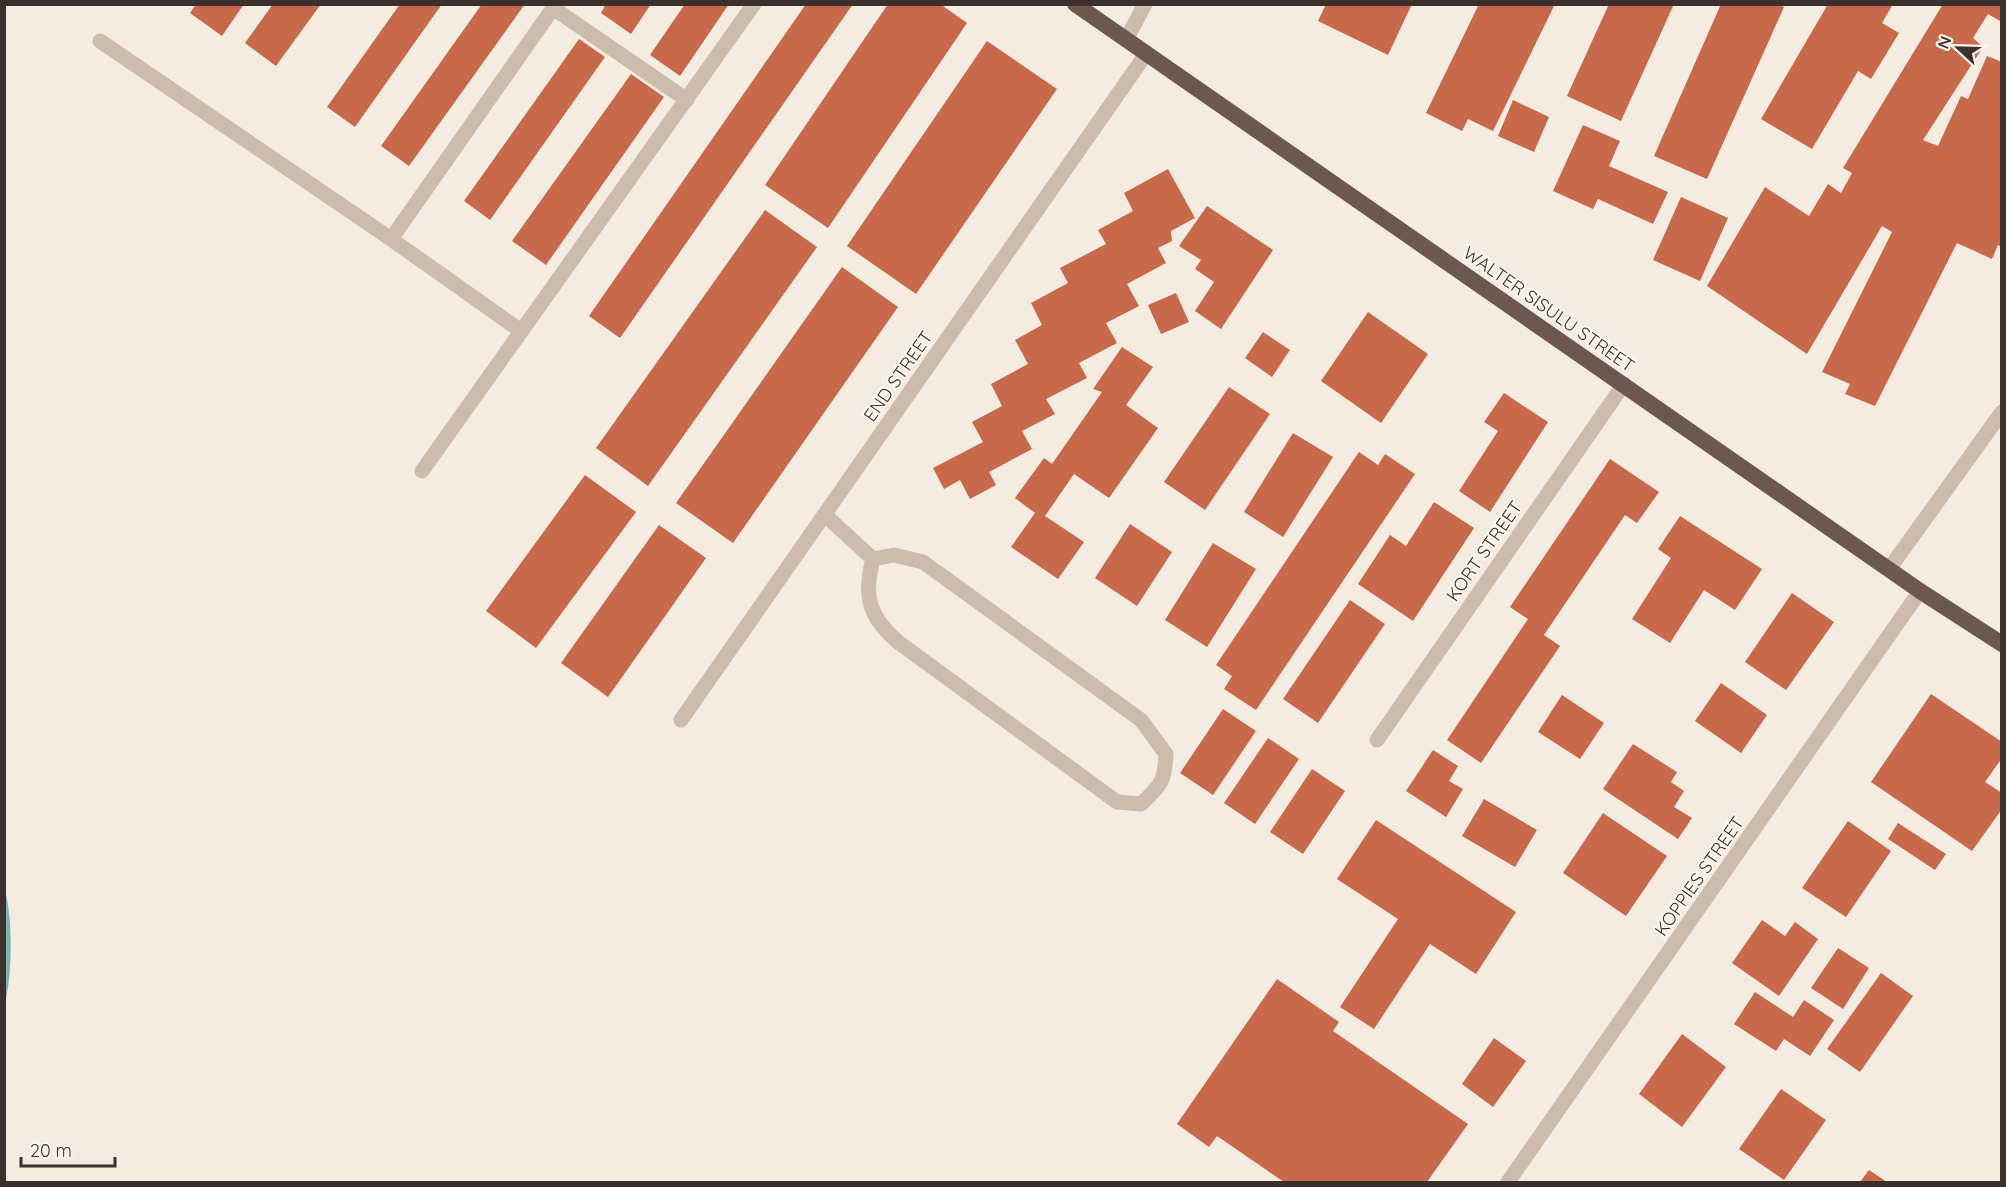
<svg xmlns="http://www.w3.org/2000/svg" width="2006" height="1187" viewBox="0 0 2006 1187" font-family="Quicksand,sans-serif">
<style>
.water{fill:#7fb0b2}
.building{fill:#c8694b}
.lines{fill:none;stroke-linecap:round;stroke-linejoin:round}
.service{stroke:#cdbbac;stroke-width:15}
.minor{stroke:#cdbbac;stroke-width:15}
.trunk{stroke:#6c584f;stroke-width:16}
.labels{text-anchor:middle;dominant-baseline:central;stroke-width:4.5;stroke-linejoin:round;paint-order:stroke}
.street-label{font-size:18px;fill:#3b302b;stroke:#fbf5ee}
</style>
<rect width="100%" height="100%" fill="#f4ebe1"/>
<path class="water" d="M5,891C13,918 12,976 5,1003Z"/>
<path class="building" d="M196,4H244L222,36L190,13Z
M273,4H321L276,66L245,43Z
M400,4H442L355,127L327,107Z
M482,4H525L409,166L381,146Z
M606,4H651L631,34L601,13Z
M685,4H729L680,76L650,55Z
M806,4H853L620,338L589,316Z
M888,4H940L967,23L828,228L765,185Z
M1326,4H1412L1388,55L1318,21Z
M1479,4H1555L1493,131L1468,119L1462,131L1426,113Z
M1609,4H1674L1621,121L1567,96Z
M1721,4H1778L1784,7L1707,179L1654,156Z
M1828,4H1893L1882,23L1899,33L1871,79L1858,71L1812,149L1761,119Z
M1943,4H2002V18L2000,21L1988,14L1973,38L1983,47L1923,140L1938,146L1961,96L1968,99L1987,56L2002,62V247L1998,245L1992,259L1957,243L1875,406L1845,394L1850,384L1822,372L1892,232L1882,226L1807,354L1707,286L1765,187L1809,216L1828,184L1841,193L1852,173L1843,168Z
M579,39L605,57L490,220L464,201Z
M987,41L1057,89L916,294L847,246Z
M631,74L664,97L546,265L512,241Z
M1513,100L1549,117L1534,152L1498,136Z
M1583,125L1620,141L1609,166L1668,192L1653,224L1598,199L1593,209L1553,191Z
M1168,169L1195,218L1171,231L1172,241L1158,248L1166,263L1127,284L1139,306L1106,323L1117,343L1079,363L1087,378L1046,399L1055,414L1022,431L1032,449L989,472L996,485L970,499L960,480L944,489L933,468L983,442L972,422L1002,406L991,384L1028,364L1015,340L1042,325L1031,303L1068,283L1060,268L1106,244L1098,230L1133,211L1124,193Z
M1681,197L1728,218L1700,281L1653,260Z
M1207,206L1273,250L1221,329L1195,311L1214,282L1195,269L1201,260L1179,246Z
M765,210L817,247L648,486L596,448Z
M842,267L898,307L733,543L676,503Z
M1176,293L1189,322L1161,334L1148,305Z
M1368,312L1428,354L1381,423L1321,381Z
M1263,332L1290,350L1272,377L1245,358Z
M1122,347L1153,367L1126,405L1158,428L1109,498L1074,474L1045,516L1084,542L1058,579L1011,547L1035,513L1015,498L1044,458L1052,464L1102,392L1093,389Z
M1229,387L1270,414L1205,510L1164,482Z
M1504,393L1548,422L1490,512L1459,491L1498,431L1484,422Z
M1293,433L1333,457L1283,537L1244,512Z
M1359,452L1378,465L1385,454L1415,474L1256,710L1224,689L1232,676L1216,665Z
M1610,459L1659,492L1637,523L1625,515L1544,635L1560,646L1481,763L1447,740L1528,619L1510,607Z
M585,475L636,512L536,648L486,611Z
M1434,502L1474,528L1413,621L1358,584L1390,535L1406,546Z
M1680,516L1762,569L1735,610L1704,590L1670,643L1632,619L1671,558L1658,549Z
M1130,524L1172,552L1137,606L1095,578Z
M659,525L706,558L608,697L561,663Z
M1213,543L1256,569L1207,647L1165,620Z
M1792,593L1834,622L1786,690L1745,662Z
M1350,600L1385,624L1318,723L1283,699Z
M1721,683L1767,715L1741,753L1695,721Z
M1931,694L2002,742V758L1985,782L2002,793V809L1972,851L1871,782Z
M1562,695L1604,723L1580,759L1538,732Z
M1223,709L1256,731L1213,795L1180,773Z
M1268,738L1299,759L1255,824L1224,803Z
M1633,744L1677,772L1671,782L1684,791L1674,807L1692,818L1678,839L1603,789Z
M1433,750L1458,766L1449,781L1463,789L1446,817L1406,791Z
M1312,769L1345,791L1303,854L1270,832Z
M1484,799L1537,830L1515,867L1462,836Z
M1603,813L1667,856L1626,916L1563,873Z
M1376,820L1516,912L1476,974L1430,944L1374,1029L1340,1007L1398,919L1337,879Z
M1848,821L1891,851L1846,917L1802,888Z
M1898,823L1946,854L1935,870L1888,839Z
M1762,920L1785,936L1795,922L1818,939L1779,996L1732,963Z
M1838,948L1869,968L1843,1009L1811,988Z
M1881,973L1913,996L1860,1072L1827,1049Z
M1277,979L1339,1022L1333,1031L1468,1124L1427,1182H1284L1217,1136L1209,1147L1177,1124Z
M1755,992L1793,1017L1804,1000L1834,1020L1810,1056L1784,1039L1776,1051L1734,1024Z
M1682,1034L1726,1067L1682,1127L1639,1094Z
M1494,1038L1526,1061L1493,1107L1462,1084Z
M1781,1089L1826,1120L1784,1180L1739,1149Z
M1869,1170L1887,1182H1860Z"/>
<g class="lines">
<path class="service" d="M553,8L687,100
M100,41L391,239L521,331
M391,239L556,4
M422,471L754,4
M825,515L873,559L894,555L923,562L1141,720L1166,754C1165,782 1160,786 1141,804L1117,802L898,642C869,617 863,596 873,559"/>
<path class="minor" d="M1126,40L1145,4
M1889,569L2002,412
M681,720L1146,54
M1377,740L1624,384
M1508,1182L1920,591"/>
<path class="trunk" d="M1075,4L1920,591L2002,644"/>
</g>
<g class="labels">
<g class="street-label">
<text transform="translate(1549 309) rotate(35)">WALTER SISULU STREET</text>
<text transform="translate(898 376) rotate(-55)">END STREET</text>
<text transform="translate(1484 551) rotate(-55)">KORT STREET</text>
<text transform="translate(1699 876) rotate(-55)">KOPPIES STREET</text>
</g>
</g>
<rect width="2006" height="1187" fill="none" stroke="#3b302b" stroke-width="12"/>
<g transform="translate(1958 48) rotate(292)" stroke="#fbf5ee" stroke-width="4.5" paint-order="stroke">
<path d="M0-4.5L10 22L0 15L-10 22Z" fill="#3b302b"/>
<text y="-9" font-size="16" font-weight="bold" text-anchor="middle" fill="#3b302b">N</text>
</g>
<path d="M21 1157v9h94v-9" fill="none" stroke="#3b302b" stroke-width="3"/>
<text x="30" y="1157" font-size="18" fill="#3b302b" stroke="#fbf5ee" stroke-width="4.5" paint-order="stroke">20 m</text>
</svg>
